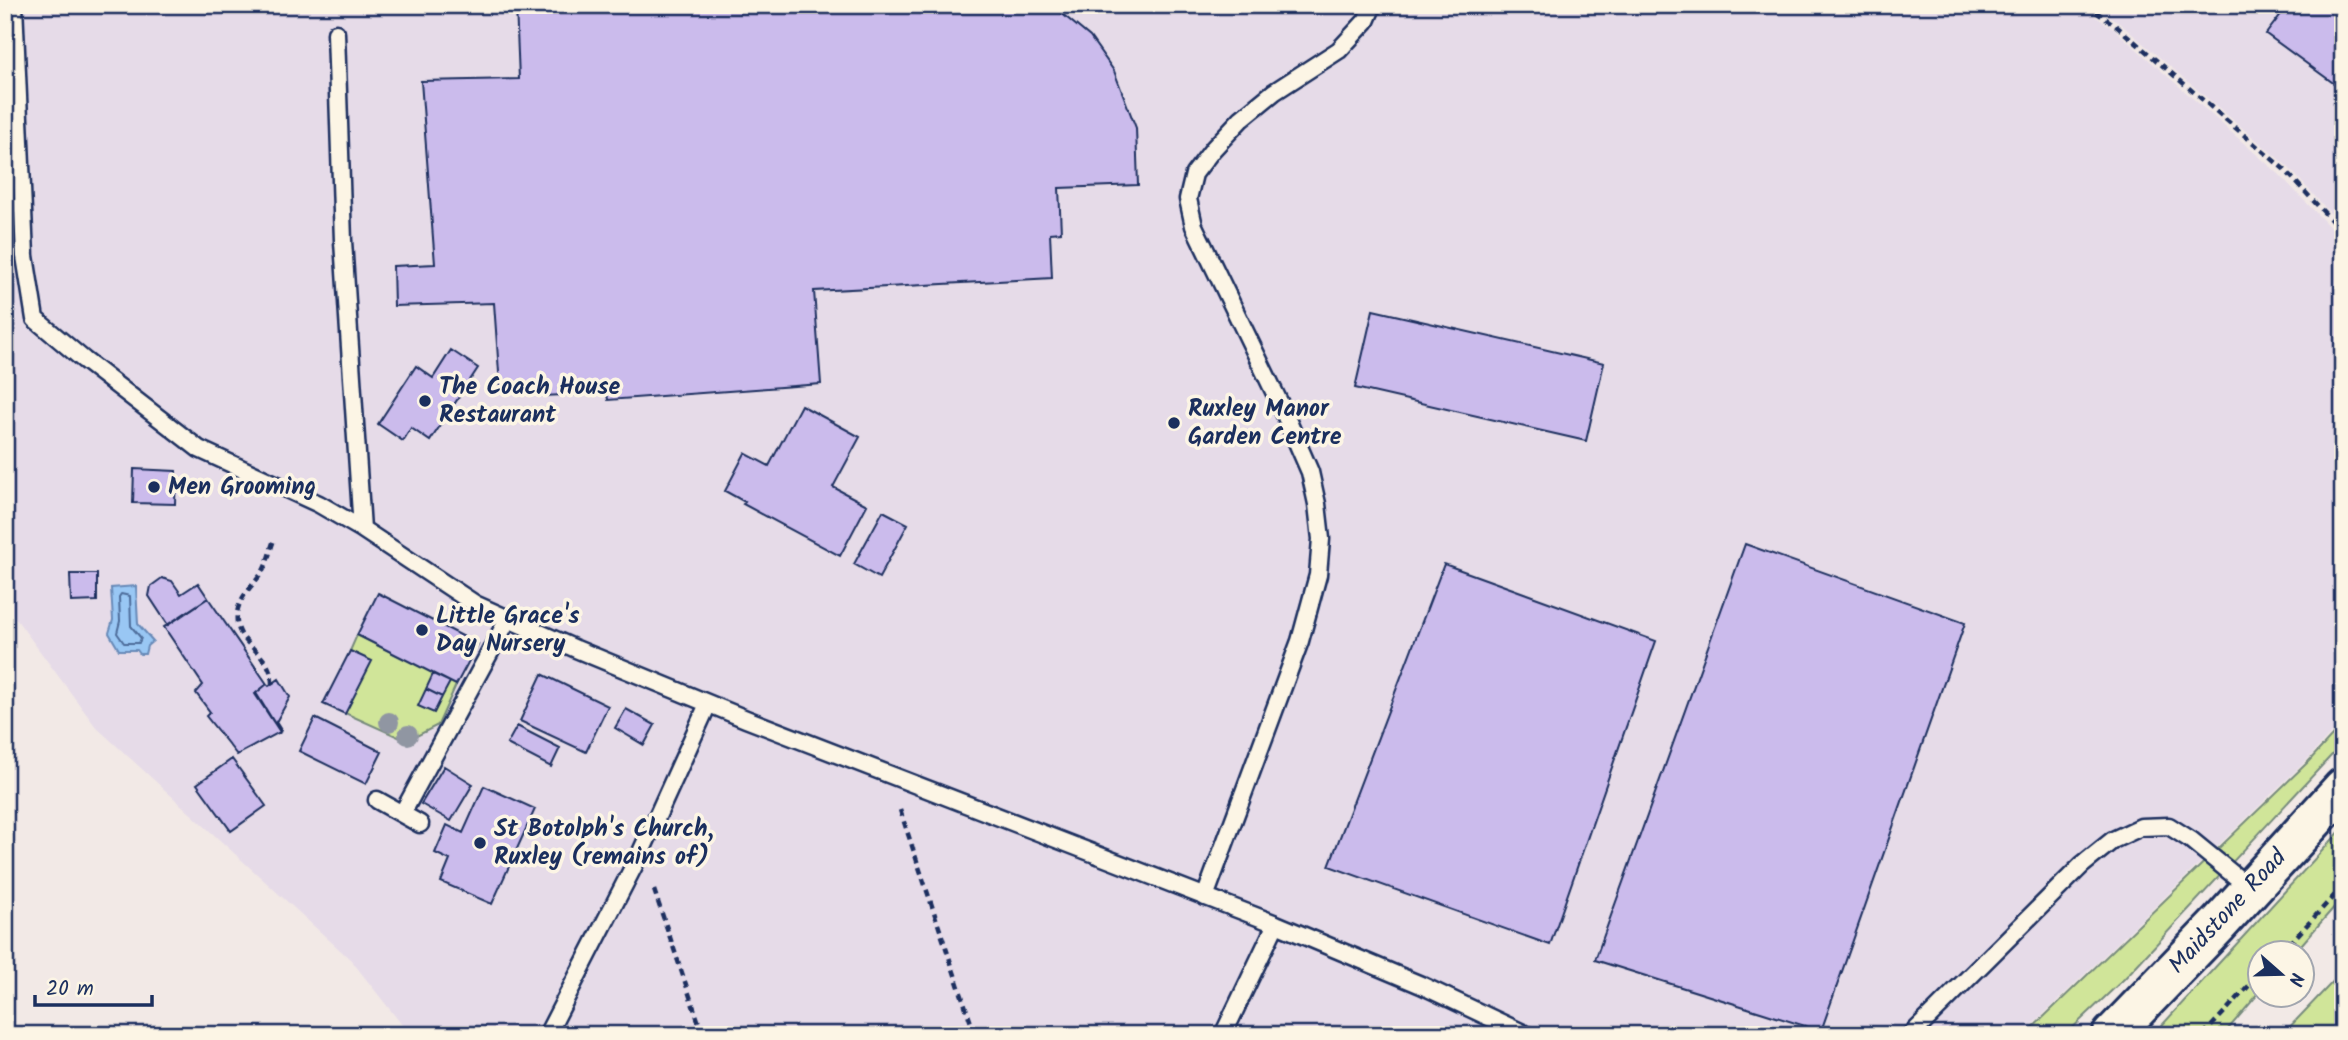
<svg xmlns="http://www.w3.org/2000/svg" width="2348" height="1040" viewBox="0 0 2348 1040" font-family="Kalam,sans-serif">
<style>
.built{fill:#e6dbe8}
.green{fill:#d0e599;stroke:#768a7c;stroke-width:2}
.water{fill:#99c7f4;stroke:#678ab8;stroke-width:2}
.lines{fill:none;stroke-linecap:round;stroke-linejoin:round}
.shore{stroke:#4d6c9a;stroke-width:2}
.building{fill:#cbbbec;stroke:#1b2f5e;stroke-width:2}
.service-casing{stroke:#1b2f5e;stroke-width:21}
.secondary-casing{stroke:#1b2f5e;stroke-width:44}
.path{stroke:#1b2f5e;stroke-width:4.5;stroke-dasharray:7 5;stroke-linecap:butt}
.service{stroke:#fcf5e5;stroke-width:16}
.secondary{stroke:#fcf5e5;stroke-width:38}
.tree{fill:#9096a2}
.poi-dot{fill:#1b2f5e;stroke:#fcf5e5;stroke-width:2.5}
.labels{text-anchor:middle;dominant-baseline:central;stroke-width:7;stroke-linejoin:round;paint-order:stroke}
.poi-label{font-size:24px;font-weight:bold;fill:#1b2f5e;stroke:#fcf5e5;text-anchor:start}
.street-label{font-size:24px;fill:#1b2f5e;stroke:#fcf5e5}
</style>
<rect width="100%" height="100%" fill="#f2e9e6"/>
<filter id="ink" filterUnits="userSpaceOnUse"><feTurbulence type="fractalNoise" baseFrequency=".0143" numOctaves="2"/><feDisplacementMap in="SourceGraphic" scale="14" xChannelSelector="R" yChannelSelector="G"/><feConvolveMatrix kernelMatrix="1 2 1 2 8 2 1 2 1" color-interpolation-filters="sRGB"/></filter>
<g filter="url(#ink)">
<path class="built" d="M5,5H2079L2115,30L2280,175L2343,241V720L2307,760L2022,1035H410L351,960L96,727L5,604Z
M2093,5H2343V227L2288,167L2118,22Z"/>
<path class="green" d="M357,635L456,685L438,725L407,741L345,713L371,661L350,651Z
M2343,724V743L2124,979L2065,1035H2025L2308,762Z
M2343,828V897L2295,952L2260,953V992L2223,1035H2153Z
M2343,971V1035H2282Z"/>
<path class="water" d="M136,586L138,624L153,641L147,646L145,654H140L137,650H119L109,633L113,620L111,588Z"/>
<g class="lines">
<path class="shore" d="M121,594L130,596L131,626L141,638L139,643H124L117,633L120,621L119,597Z"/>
</g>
<path class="building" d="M516,5H1060V12L1090,37L1114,71L1136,128L1138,185L1059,188L1061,232L1050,233L1052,278L814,291L821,384L608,400L607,393L543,396L542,383L500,386L494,303L394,306L393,266L435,264L421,81L519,79Z
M2288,5H2343V90L2266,34Z
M1373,310L1604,363L1586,441L1355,388Z
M451,350L478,368L430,441L411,428L403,441L378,424L416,366L433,378Z
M801,405L860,437L833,487L867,505L840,556L743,504L745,502L725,491L745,453L769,466Z
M134,469L176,471L175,504L133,503Z
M883,511L908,524L879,578L854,564Z
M1745,544L1965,623L1821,1031L1595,960Z
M1444,564L1656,641L1550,945L1329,866Z
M70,574H97V601L71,602Z
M162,578L172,581L181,594L198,583L208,598L168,625L149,596L151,586Z
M378,593L478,644L456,685L357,635Z
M208,598L267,684L255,694L280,732L237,755L206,716L210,712L196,693L203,685L164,627Z
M350,651L372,661L345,714L323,704Z
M433,674L450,682L442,697L426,689Z
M542,674L608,706L586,752L520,721Z
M279,679L290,697L276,722L281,730L280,732L256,693L267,684L269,686Z
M426,689L442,697L434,713L418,706Z
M626,709L655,725L644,745L615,728Z
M315,718L382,752L366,784L299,751Z
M517,726L560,748L551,767L507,744Z
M232,759L266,806L231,831L197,784Z
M444,766L473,784L451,821L421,804Z
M484,786L535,809L492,904L441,882L450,860L435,853L447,825L463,833Z"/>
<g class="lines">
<defs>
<path id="service" d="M14,5L25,256L35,319L84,360L199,449L319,504L362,529
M336,33L343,241L362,529L475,604L576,649L746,719L1276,924L1421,985L1527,1035
M377,800L420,824
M402,814L508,619
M1205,897L1300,641L1318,575L1321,539L1317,504L1310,472L1283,410L1194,226L1188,199L1194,174L1213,149L1241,119L1274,92L1339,50L1366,21L1373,5
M547,1035L641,852L708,704
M1223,1035L1276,924
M1911,1035L2082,865L2113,840L2141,827L2169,826L2191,840L2251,889"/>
<path id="secondary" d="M2112,1035L2218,925L2343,788"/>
</defs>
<use href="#service" class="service-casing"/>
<use href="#secondary" class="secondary-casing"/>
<path class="path" d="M2086,5L2115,25L2285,170L2343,233
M272,684C272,648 233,648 237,613C240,595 254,585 263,571C268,562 270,550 274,540
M900,810L975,1035
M654,890L703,1035
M2281,953L2343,886
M2203,1035L2260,974"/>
<use href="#service" class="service"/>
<use href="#secondary" class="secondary"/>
</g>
<g class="tree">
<circle cx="389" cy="722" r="10"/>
<circle cx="408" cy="735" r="10"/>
</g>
</g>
<g class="poi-dot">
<circle cx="425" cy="401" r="7"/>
<circle cx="1174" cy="423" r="7"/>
<circle cx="154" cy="487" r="7"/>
<circle cx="422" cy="630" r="7"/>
<circle cx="480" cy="843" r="7"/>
</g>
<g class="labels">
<g class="poi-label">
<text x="439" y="387">The Coach House<tspan x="439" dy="28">Restaurant</tspan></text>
<text x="1188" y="409">Ruxley Manor<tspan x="1188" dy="28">Garden Centre</tspan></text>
<text x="168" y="487">Men Grooming</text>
<text x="436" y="616">Little Grace's<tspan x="436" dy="28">Day Nursery</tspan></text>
<text x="494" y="829">St Botolph's Church,<tspan x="494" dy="28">Ruxley (remains of)</tspan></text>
</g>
<g class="street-label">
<text transform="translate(2228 912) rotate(-47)">Maidstone Road</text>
</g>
</g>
<rect width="2348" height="1040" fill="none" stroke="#fcf5e5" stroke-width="28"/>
<rect x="14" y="14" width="2320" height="1012" fill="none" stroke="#1b2f5e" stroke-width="2.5" filter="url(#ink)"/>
<g transform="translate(2281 974) rotate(110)"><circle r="33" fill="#fcf5e5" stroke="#a2a6af" stroke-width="2"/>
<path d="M0-5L12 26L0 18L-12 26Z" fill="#1b2f5e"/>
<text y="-10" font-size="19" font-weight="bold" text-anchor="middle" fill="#1b2f5e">N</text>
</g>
<path d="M35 995v10h117v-10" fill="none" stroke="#1b2f5e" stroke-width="3.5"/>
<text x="46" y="995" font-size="21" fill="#1b2f5e" stroke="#fcf5e5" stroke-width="5" paint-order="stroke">20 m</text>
</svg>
